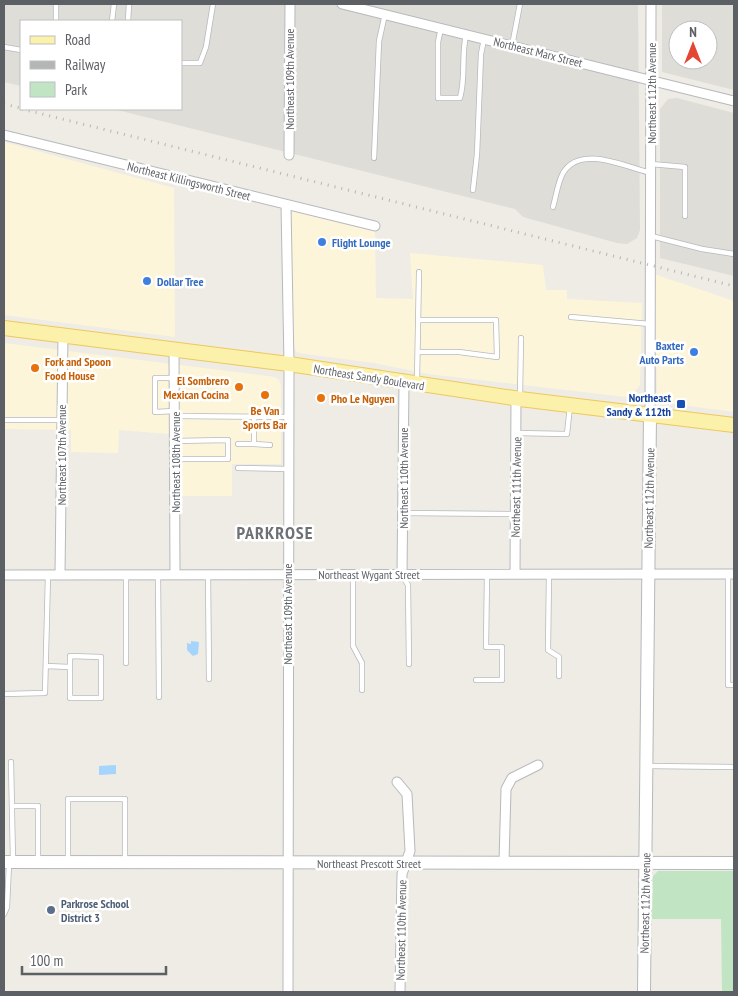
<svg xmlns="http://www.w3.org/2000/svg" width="738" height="996" viewBox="0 0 738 996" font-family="'PT Sans Narrow',sans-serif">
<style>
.commercial{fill:#fdf5da}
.industrial{fill:#dfddd8;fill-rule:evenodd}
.green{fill:#c1e5c2}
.water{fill:#a5d4fc}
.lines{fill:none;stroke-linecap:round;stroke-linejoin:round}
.lane-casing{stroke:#b6b9bd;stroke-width:6}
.street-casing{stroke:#b6b9bd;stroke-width:11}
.secondary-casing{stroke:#b5b8bd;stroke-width:14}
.primary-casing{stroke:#edc85d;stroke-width:16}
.lane{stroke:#fff;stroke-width:4.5}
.street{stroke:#fff;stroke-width:9}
.secondary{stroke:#fff;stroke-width:12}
.primary{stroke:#fcf1aa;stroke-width:14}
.rail{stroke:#b4b5b5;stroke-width:3;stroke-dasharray:1 6;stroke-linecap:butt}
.shop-dot{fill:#3f7fe0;stroke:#fff;stroke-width:2}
.food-dot{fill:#e8710a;stroke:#fff;stroke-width:2}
.transit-dot{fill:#1a4fb4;stroke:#fff;stroke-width:2}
.service-dot{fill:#5c6f8a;stroke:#fff;stroke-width:2}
.labels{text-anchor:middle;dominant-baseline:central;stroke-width:5;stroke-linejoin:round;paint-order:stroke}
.street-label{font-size:12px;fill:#5c5f64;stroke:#fff}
.shop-label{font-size:12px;font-weight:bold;fill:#366cbe;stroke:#fff;text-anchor:start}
.food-label{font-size:12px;font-weight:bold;fill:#c56008;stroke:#fff;text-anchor:start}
.transit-label{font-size:12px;font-weight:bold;fill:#164399;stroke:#fff;text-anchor:end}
.service-label{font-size:12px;font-weight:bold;fill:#4e5e75;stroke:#fff;text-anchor:start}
.district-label{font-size:18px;font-weight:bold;letter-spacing:1px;fill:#6d7176;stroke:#fff}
</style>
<rect width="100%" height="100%" fill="#eeece4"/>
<path class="commercial" d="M4,142L174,188L175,337L4,315Z
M291,210L375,229L376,298L413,299L410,253L543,265L546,290H567V299L642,303L640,385L633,394L626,397L428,374L374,363L298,353L295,350L293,335Z
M654,274L734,301V412L667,403L659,398L657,392Z
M4,343L275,377L279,380L281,386V464H232V496H181V435L119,430L118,453L71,452V430L4,429Z"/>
<path class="industrial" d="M4,4H638L640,230L637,238L627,244L617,243L523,217L515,209L113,109H181V21H21V86L4,82Z
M662,4H734V90L662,72ZM678,30H708V60H678Z
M677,98L734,113V276L660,258V109L668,99Z"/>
<path class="green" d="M658,871H734V992H722L721,919H652L653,876Z"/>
<path class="water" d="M191,641L199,642L198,654L193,656L187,650V643L191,644Z
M116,765V774L99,775V766Z"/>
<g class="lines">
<defs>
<path id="lane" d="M56,4V21
M112,21L114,4
M128,21L129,4
M441,28L438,42V98H460C466,77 461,56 466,35
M512,46L520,4
M4,47L21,50
M181,63H200L206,47L213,4
M374,158L379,41L385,14
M651,164L685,167V216
M473,190L477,154L481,54L484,39
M553,207C556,196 558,182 563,173C580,144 626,167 651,173
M651,236L702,249L734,254
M571,317L650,324
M419,352H459L497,357L496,320H419
M174,378H155V412L174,411
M417,380L419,272
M520,396L521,338
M174,416L288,417
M4,420H61
M516,433L567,434L570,406
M174,441L228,440V459H175
M238,444H254V417
M254,444L270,445
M238,468L288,469
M402,513L515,514
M208,574L209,679
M353,574V646L362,663V690
M549,574L548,650L559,657V676
M728,574V685H734
M126,575V663
M158,575L159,697
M402,575L408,585L409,664
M70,656L101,657V698H70Z
M46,666L70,667
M476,680H502V647H486L487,574
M4,694L45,693L48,575
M11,762L13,861
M648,766L734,767
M12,806H38V861
M68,861V799H125V860
M4,914L7,907L9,864"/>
<path id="street" d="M342,4L734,101
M4,135L375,226
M289,155L290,4
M286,205L289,364L288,992
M174,350L175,575
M650,415L651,4
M515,574L516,399
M4,575L734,574
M60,575L63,335
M402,575L404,382
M397,782L407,794L410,851L402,874L400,992
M504,862L506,789L512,778L538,765"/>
<path id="secondary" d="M4,862L734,863
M644,992L650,415"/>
<path id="primary" d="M4,328L289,364L520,399L734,425"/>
</defs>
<use href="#lane" class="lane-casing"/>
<use href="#street" class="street-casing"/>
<use href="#secondary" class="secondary-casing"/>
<use href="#primary" class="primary-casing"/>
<use href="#lane" class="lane"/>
<use href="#street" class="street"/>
<use href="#secondary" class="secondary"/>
<use href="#primary" class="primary"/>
<path class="rail" d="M4,104L21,108
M22,109L734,286"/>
</g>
<g class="shop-dot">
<circle cx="322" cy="242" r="5"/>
<circle cx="147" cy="281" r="5"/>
<circle cx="694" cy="352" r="5"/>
</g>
<g class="food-dot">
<circle cx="35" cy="368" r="5"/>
<circle cx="239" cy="387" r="5"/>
<circle cx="265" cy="395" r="5"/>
<circle cx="321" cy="398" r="5"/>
</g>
<rect class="transit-dot" x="676" y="399" width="10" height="10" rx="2.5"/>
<circle class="service-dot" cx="51" cy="910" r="5"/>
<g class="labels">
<g class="street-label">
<text transform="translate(538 52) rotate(14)">Northeast Marx Street</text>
<text transform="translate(289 79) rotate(-90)">Northeast 109th Avenue</text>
<text transform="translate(651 93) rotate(-90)">Northeast 112th Avenue</text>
<text transform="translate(189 181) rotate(14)">Northeast Killingsworth Street</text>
<text transform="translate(369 377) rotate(9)">Northeast Sandy Boulevard</text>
<text transform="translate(61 455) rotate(-90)">Northeast 107th Avenue</text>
<text transform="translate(175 462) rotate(-90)">Northeast 108th Avenue</text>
<text transform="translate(403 478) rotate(-90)">Northeast 110th Avenue</text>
<text transform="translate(516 487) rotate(-89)">Northeast 111th Avenue</text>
<text transform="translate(649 498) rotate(-89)">Northeast 112th Avenue</text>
<text x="369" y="574">Northeast Wygant Street</text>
<text transform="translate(287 614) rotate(-90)">Northeast 109th Avenue</text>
<text x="369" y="863">Northeast Prescott Street</text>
<text transform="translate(645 903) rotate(-89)">Northeast 112th Avenue</text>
<text transform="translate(401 930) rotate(-89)">Northeast 110th Avenue</text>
</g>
<g class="shop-label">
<text x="332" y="242">Flight Lounge</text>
<text x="157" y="281">Dollar Tree</text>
<text x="684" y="345" text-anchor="end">Baxter<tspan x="684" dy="14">Auto Parts</tspan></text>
</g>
<g class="food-label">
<text x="45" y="361">Fork and Spoon<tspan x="45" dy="14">Food House</tspan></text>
<text x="229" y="380" text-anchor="end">El Sombrero<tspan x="229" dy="14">Mexican Cocina</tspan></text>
<text x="331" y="398">Pho Le Nguyen</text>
<text x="265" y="410" text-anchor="middle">Be Van<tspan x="265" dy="14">Sports Bar</tspan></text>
</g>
<g class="transit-label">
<text x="671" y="397">Northeast<tspan x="671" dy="14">Sandy &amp; 112th</tspan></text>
</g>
<g class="service-label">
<text x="61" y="903">Parkrose School<tspan x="61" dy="14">District 3</tspan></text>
</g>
<g class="district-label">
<text x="275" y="532">PARKROSE</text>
</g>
</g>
<rect width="738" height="996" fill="none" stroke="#5c5f64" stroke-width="10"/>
<rect x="20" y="20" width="162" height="90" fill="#ffffff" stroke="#bebfc1"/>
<rect x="30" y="36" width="25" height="8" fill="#fcf1aa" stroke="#bebfc1"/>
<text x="65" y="45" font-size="15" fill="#5c5f64">Road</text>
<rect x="30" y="61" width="25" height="8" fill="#b4b5b5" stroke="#bebfc1"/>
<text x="65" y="70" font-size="15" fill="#5c5f64">Railway</text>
<rect x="30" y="82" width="25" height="15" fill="#c1e5c2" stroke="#bebfc1"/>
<text x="65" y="95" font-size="15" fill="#5c5f64">Park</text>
<g transform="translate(693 45)"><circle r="24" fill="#ffffff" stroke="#bebfc1"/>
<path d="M0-4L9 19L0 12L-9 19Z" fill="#e44634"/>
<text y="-8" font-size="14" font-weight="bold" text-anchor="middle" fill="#5c5f64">N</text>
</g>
<path d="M22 966v8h144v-8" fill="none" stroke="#5c5f64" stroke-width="2.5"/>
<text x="30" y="966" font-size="15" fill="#5c5f64" stroke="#ffffff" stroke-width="4" paint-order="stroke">100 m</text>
</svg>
